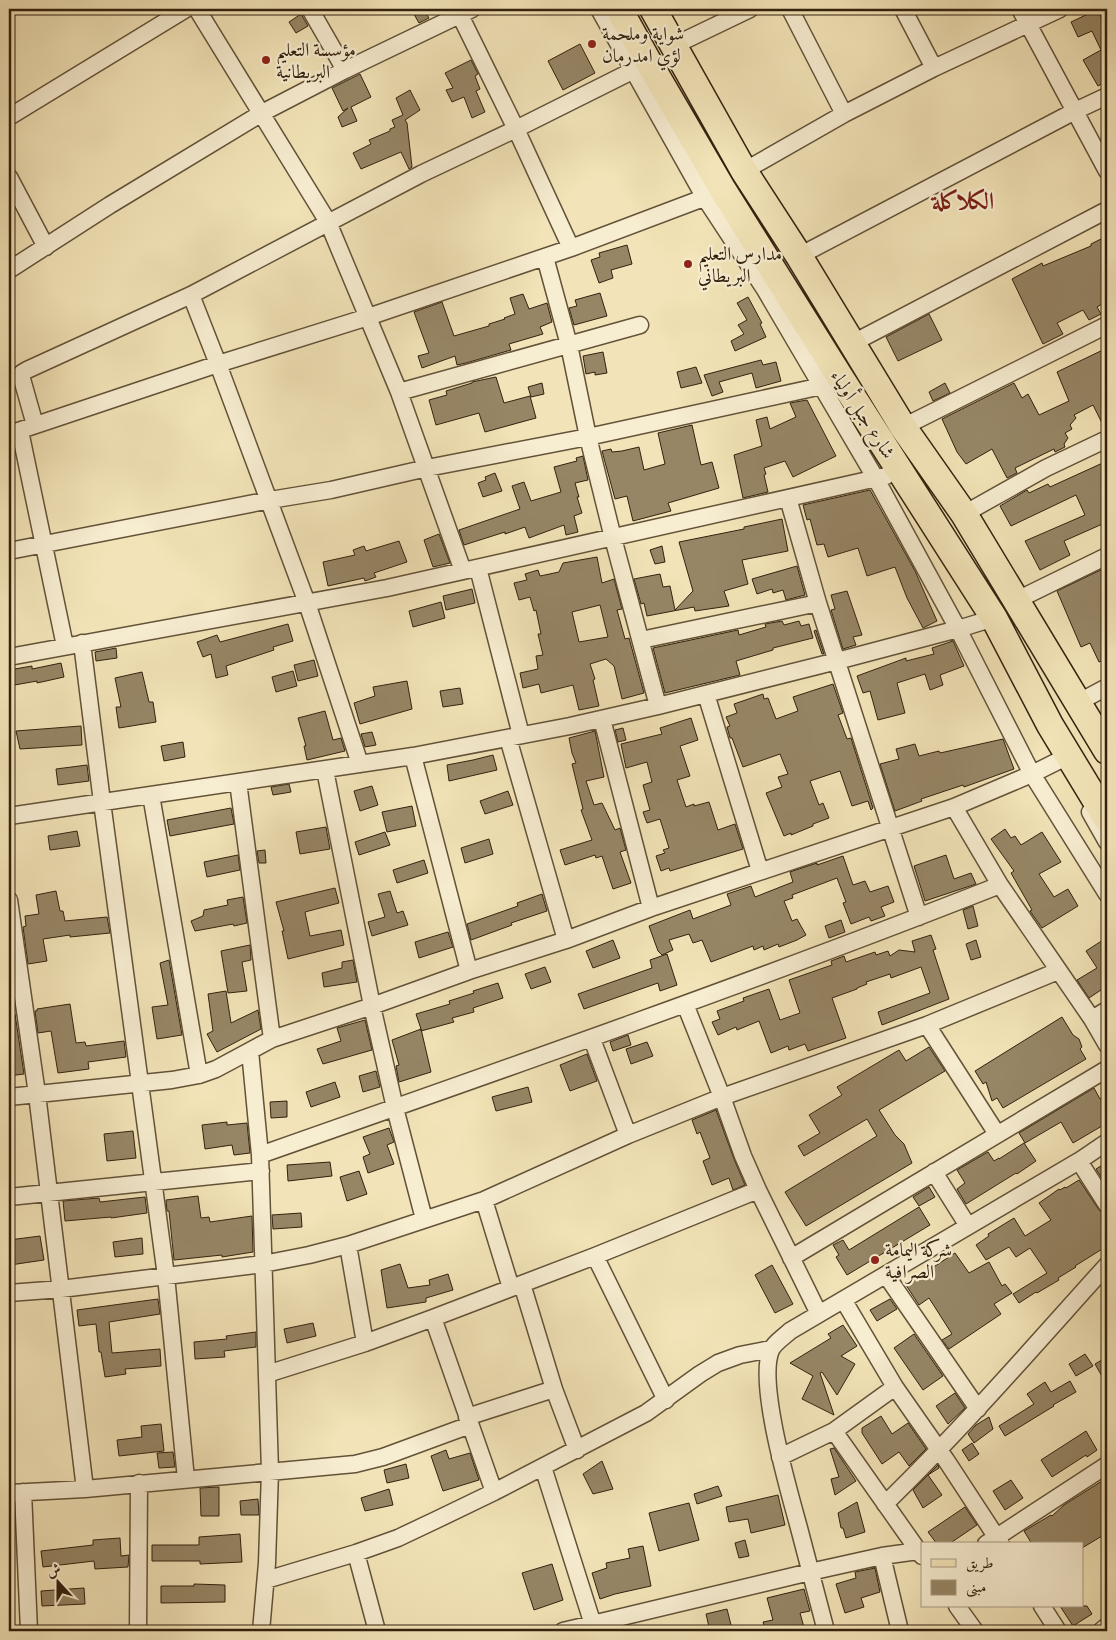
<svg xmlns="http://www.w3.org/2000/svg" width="1116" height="1640" viewBox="0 0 1116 1640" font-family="'EB Garamond',Amiri,serif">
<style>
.building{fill:#968666;stroke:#33210e;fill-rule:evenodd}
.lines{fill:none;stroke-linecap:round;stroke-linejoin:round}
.minor-casing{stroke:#635238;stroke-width:19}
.primary-casing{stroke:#33210e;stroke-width:29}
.minor{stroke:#f7edd1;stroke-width:16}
.primary{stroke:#f2e4b8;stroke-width:26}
.poi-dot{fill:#8f2418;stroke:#f7edd1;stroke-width:2}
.labels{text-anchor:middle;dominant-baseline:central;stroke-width:4.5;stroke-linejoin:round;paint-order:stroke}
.poi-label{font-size:19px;fill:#33210e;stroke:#f7edd1;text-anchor:start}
.street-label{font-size:19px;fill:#33210e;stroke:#f7edd1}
.district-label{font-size:24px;font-weight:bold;fill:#7a1f14;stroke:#f7edd1}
</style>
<rect width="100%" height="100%" fill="#f2e4b8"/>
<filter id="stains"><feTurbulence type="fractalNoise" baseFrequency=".004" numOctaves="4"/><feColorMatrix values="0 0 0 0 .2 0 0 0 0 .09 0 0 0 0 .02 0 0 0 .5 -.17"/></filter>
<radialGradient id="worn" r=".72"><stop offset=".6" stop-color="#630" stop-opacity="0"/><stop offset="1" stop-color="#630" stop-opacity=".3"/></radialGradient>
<path class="building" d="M411,9H423L429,18L419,23Z
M1098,10L1102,19L1107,16V81L1098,86L1083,60L1101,50L1092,31L1078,37L1071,22L1090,13V14Z
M301,14L308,26L296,33L289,22Z
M580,44L595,73L563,90L548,61Z
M471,60L478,74L475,76L480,89L476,91L485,112L472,118L464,97L452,102L446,90L453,88L445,73Z
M360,74L371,97L351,107L357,121L342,127L338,117L348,108L343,111L332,88Z
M410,90L420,110L405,120L407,123L412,167L409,169L401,152L361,169L353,153L371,144L369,140L390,131V129L395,127L392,120L403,115L396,98Z
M1107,236V301L1097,307L1101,314L1089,320L1083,310L1057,323L1063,334L1043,344L1012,279L1042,263L1043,266L1091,246V244Z
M627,245L632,264L611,270L613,278L599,283L591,260L600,257L599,253Z
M600,293L607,316L574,325L569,308L577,306L575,300Z
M523,294L529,309L547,303L552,322L540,327L543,334L509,344L511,350L466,363L457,365L455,356L422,368L418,356L429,353L414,312L442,302L454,336L489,326V324L505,319L504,318L515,314L510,298Z
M748,297L762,323L760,324L766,337L735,351L731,341L744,334L738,325L747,320L737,303Z
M929,314L942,340L898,361L886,337Z
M1107,348V429H1105L1093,405L1074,415L1076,418L1070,425L1072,429L1065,433L1068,438L1064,444L1065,447L1055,452L1054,449L1015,468L1017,473L1007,478L992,449L966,464L957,452L942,419L1014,383L1022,398L1028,394L1039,415L1069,401L1057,372Z
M603,352L607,373L595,375V372L586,374L583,356Z
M761,360L763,365L776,362L781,381L756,388L752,373L719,382L723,392L712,396L704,375Z
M696,367L702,383L681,388L677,372Z
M496,377L504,403L530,396L536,418L485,432L479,413L436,425L429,400L447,395L446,391L472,383V382Z
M542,383L544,394L531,397L528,387Z
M945,383L950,393L933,401L929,392Z
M807,400L836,456L793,477L785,461L764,468L766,474L764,475L768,492L743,498L734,455L762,446L756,420L767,417L770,429L796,417L790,403Z
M692,425L701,465L712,462L719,488L668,503L671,511L633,521L627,496L615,499L602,451L611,449L612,452L622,451L639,447L644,470L665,464L658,433Z
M583,456L588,480L575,483L579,497H577L582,513L574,516L578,532L566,535L564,525L529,538L525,527L505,534V532L464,545L459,530L520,509L512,486L524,482L531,501L561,492L554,467L577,461L576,458Z
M1107,461V522L1064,541L1070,555L1040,570L1025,541L1085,515L1076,495L1011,526L1000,506L1027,490L1029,493L1048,484L1050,487Z
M495,473L502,491L483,497L478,483L486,480L485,477Z
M870,490L915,571L937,621L923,628L907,598L895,567L867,576L858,548L828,557L824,544L817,545L810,519L807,520L803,505Z
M782,519L788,551L742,560L748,584L724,591L729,606L695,611L694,607L647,616L644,603L641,604L634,579L660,574L663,587L670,586L675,610L693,591L679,542L744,529V527Z
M439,534L450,563L433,567L424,540Z
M399,541L407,562L374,573L376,577L365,581L364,578L328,586L323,562L355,555L353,550L364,546L366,551Z
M662,546L665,562L655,564L650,550Z
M597,557L602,583L614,579L622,609L617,610L625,639L629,638L644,693L622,699L614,666L606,659L590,664L595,679L593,680L599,706L579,710L573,685L541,693L539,684L523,688L520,673L538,669L536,656L543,655L538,634H541L536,610L534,611L530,597L519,600L514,583L527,580L525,574L538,570L540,576L559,572L563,563ZM600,605L608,637L579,642L572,612Z
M797,566L805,595L786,600L783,590L773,593L772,589L757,594L752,579Z
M1107,567V659L1099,662L1090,643L1081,647L1057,591Z
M472,589L475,603L446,610L443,596Z
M847,591L862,635L853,637L856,645L843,649L831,610L835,609L831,595Z
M441,602L445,618L413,627L409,611Z
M782,621L784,625L799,621L801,626L809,624L813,638L773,648V650L736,661L740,675L665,693L653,648L738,630L739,635L766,627L765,624Z
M288,624L293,641L273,647L274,650L226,666L228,675L216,678L211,654L203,657L197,642L217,635L220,642Z
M816,630L824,654H822L814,631Z
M953,641L964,666L940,675L943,685L930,690L925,674L897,683L905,713L878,720L870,691L863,693L857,676L906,658V661L934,654L932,648Z
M116,648L117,658L96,661L95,652Z
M314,660L318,676L298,681L294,665Z
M61,663L64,677L37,683V681L9,686V670L32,666V669Z
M293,671L297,686L276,692L272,677Z
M142,672L149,702H153L156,722L119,728L116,707H121L115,678Z
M407,681L412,709L360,724L354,703L375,696L373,687Z
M833,684L843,713L838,715L847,739L851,738L873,808L871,810L868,801L852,806L840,771L810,781L819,805L823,803L829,818L813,824V826L791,835V833L784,836L766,793L782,787L778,777L788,774L780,754L743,767L732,738H730L727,727L730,726L726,717L737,713L734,704L763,694L764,699L768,698L776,719L798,711L793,697Z
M460,688L463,704L443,707L440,691Z
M325,711L333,740L341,738L345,751L307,760L304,746H306L298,718Z
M691,718L698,740L680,746L690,776L677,780L686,807L694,804V806L709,802L718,830L735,824L743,849L670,871L669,868L661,871L656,856L665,853L663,850L669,848L660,819L647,823L643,812L650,810L643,785L652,782L647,762L626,768L621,744L662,734L660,728Z
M81,726L82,745L20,749L16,731Z
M623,728L626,740L618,742L615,730Z
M595,731L604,777L586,781L594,805L602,803L615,830L620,828L626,850L620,852L631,883L613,889L602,856L596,858L595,855L565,865L560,850L592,840L581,810L583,809L572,764L576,763L572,753L569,738Z
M372,732L376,745L365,747L361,734Z
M1003,739L1014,769L964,787L963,785L921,799L922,801L895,811L880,764L899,759L896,749L915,744L919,756L939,751L940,753Z
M183,742L185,757L164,761L161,746Z
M493,755L497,770L449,781L447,765L473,760Z
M87,765L89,781L58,785L56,769Z
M289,784L291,792L273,795L271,787Z
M372,786L378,805L360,811L354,791Z
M508,791L513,805L485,814L480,801Z
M412,806L416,826L387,832L382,812Z
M231,808L234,824L170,836L167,820Z
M326,827L330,849L300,854L296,832Z
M1005,829L1011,838L1015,836L1021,845L1042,832L1061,862L1039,874L1054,897L1068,889L1078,906L1042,928L1030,911L1032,910L1011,873L1014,871L991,839Z
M77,831L80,846L50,850L48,836Z
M385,832L390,845L359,855L355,842Z
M489,839L493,854L465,863L461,848Z
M265,850L266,863H259L257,851Z
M238,855L240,870L207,877L204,862Z
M946,855L954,879L971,873L976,884L925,901L914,866Z
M843,856L853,885L865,881L870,892L888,886L894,902L881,907L885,916L871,921L869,917L851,924L843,903L846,902L837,878L792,895L793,898L784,901L792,921L797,919L806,935L797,940L779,947L778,944L764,950L763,946L754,950L753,946L711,962L702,940L693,943L689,934L669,940L673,950L662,955L658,951L649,926L690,910L693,919L731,905L727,894L751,886L755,897L793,882L790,872L817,863V865Z
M424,860L428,873L397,883L393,870Z
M335,888L339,903L305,912L310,936L341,930L344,945L288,959L282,931H284L276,902Z
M56,891L60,911H63L65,921L107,917L110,933L70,937V935L43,939L47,961L28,964L23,927L26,926L25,916L39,914L36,895Z
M390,891L397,913L403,911L408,925L372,936L368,922L385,917L378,894Z
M542,894L547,911L511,923L512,925L471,940L467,924L518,906L517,903Z
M243,897L247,923L234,926L233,924L195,931L191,921L203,916L204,910L228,905L227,900Z
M973,906L978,926L968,929L963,910Z
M841,920L845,932L829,938L825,926Z
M448,932L453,947L419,958L415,942Z
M931,935L936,949L933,950L949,999L882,1025L878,1012L930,993L921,967L891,978L890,974L866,982L867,984L857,988V989L832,998L846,1038L808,1051L805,1044L789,1050L788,1046L771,1053L759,1021L737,1030L736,1027L718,1035L712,1022L720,1019L717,1011L744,1001L743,998L769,989L780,1020L800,1013L789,980L832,965L831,961L844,956L846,962L875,952L876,955L888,951L890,956L899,950L915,952L912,941Z
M613,940L620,958L593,968L586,951Z
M976,940L981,957L971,960L966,944Z
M1103,940L1107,947V986L1089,998L1077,980L1097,968L1086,951Z
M250,945L251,960L242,962L247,991L228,993L221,951Z
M667,954L677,985L660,991L658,983L584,1009L578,994L652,968L650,960Z
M169,960L182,1035L157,1039L152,1007L168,1005L160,963Z
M353,960L357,982L324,987L322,973L342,968V962Z
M545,967L551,982L531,989L525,974Z
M498,983L503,998L473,1008L474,1012L452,1018L454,1022L421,1031V1029L431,1072L399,1082L396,1066L399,1065L392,1040L421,1029L416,1014L450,1004L449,1001L474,993L473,991Z
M226,991L231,1023L258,1010L261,1029L217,1052L207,1034L213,1031L208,994Z
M70,1004L76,1043L85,1042L86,1046L124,1041L126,1057L88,1062L89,1069L58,1073L51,1031L38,1033L35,1011H37V1009Z
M15,1014L24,1074L9,1076V1015Z
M1062,1017L1073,1035L1079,1039L1082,1047L1080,1049L1086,1059L1003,1108L997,1098L992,1101L986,1082L983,1084L975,1071Z
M365,1020L372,1050L323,1064L317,1049L341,1041L337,1028Z
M628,1035L631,1045L613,1051L610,1042Z
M647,1042L653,1056L631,1064L626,1049Z
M929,1047L945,1071L879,1110L895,1135L904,1144L912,1163L806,1226L785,1192L877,1136L867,1119L804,1156L798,1146L820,1133L809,1115L842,1095L837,1087L899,1050L906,1061Z
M587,1054L597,1081L570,1091L560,1065Z
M376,1071L380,1087L363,1092L359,1076Z
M335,1082L340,1097L311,1107L306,1092Z
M528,1087L532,1102L496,1111L492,1097Z
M1094,1088L1100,1099L1107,1094V1123L1073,1143L1061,1122L1025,1143L1019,1133Z
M287,1101V1117L271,1118L270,1102Z
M716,1110L734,1159L745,1185L733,1190L729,1178L712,1185L703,1161L710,1158L700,1132L697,1134L692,1120Z
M227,1122V1125L247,1123L250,1153L234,1155L232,1145L205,1149L202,1125Z
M389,1128L394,1142L387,1145L394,1164L368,1173L363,1157L370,1154L363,1137Z
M133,1131L136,1158L107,1161L104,1134Z
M1024,1143L1036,1161L1017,1174L1016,1173L966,1204L957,1189L965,1183L957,1170L988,1152L994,1161L999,1158V1159Z
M330,1162L332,1176L288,1181L287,1165Z
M1107,1162V1181L1105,1183L1096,1169Z
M359,1171L367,1194L347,1201L340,1177Z
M1079,1180L1099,1210L1107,1218V1246L1075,1266L1076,1267L1058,1278L1059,1280L1037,1293L1036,1292L1019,1303L1013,1294L1047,1273L1030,1248L1016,1257L1009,1247L986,1260L976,1245L989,1236L988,1234L1014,1218L1025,1236L1051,1220L1039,1203L1059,1189L1060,1190L1065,1187L1066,1188Z
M929,1187L935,1197L919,1206L913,1197Z
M198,1196L201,1218L209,1217L210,1222L252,1216L253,1252L222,1257V1255L174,1260L169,1211H167L166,1200Z
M145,1197L147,1213L111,1218V1217L65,1221L63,1201L99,1198L100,1202Z
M919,1207L930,1225L847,1275L836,1257L839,1255L833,1245L843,1240L849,1250Z
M301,1213L302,1227L273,1229L272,1215Z
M40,1236L44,1260L10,1265L9,1240Z
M142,1238L143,1254L115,1257L113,1242Z
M955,1253L969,1273L989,1262L1002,1286L1005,1284L1012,1293L994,1304L1001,1314L949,1349L942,1340L952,1334L929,1298L919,1305L906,1285Z
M400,1264L408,1288L430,1285L429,1280L448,1274L453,1290L426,1298V1302L387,1308L381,1270Z
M772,1265L793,1304L775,1313L755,1275Z
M158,1299L160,1314L109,1322L112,1353L160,1349L161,1366L125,1369L126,1374L105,1377L101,1352H99L96,1324L79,1326L77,1310Z
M890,1299L897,1309L877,1321L870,1310Z
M313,1323L316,1336L287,1343L284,1329Z
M843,1325L857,1346L841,1356L855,1364L837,1395L822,1372L820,1373L834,1415L802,1399L813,1376L790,1363L831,1338L828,1334Z
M256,1332V1347L224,1351L225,1357L195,1359L194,1342L227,1339L226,1336Z
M914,1334L943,1376L923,1390L894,1348Z
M1085,1354L1093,1366L1076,1376L1069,1364Z
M1107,1357V1385L1095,1364Z
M1070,1381L1076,1392L1053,1405L1054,1406L1005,1436L999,1426L1034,1404L1027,1394L1045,1382L1051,1392Z
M955,1393L965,1408L948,1424L936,1406Z
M881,1416L892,1434L908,1423L926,1449L909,1466L899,1452L882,1464L862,1433V1428Z
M989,1417L993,1429L974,1443L968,1434L976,1425Z
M161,1424L164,1451L119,1456L117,1440L142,1437L141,1426Z
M1086,1431L1097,1450L1087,1457L1086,1455L1052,1477L1041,1460Z
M972,1443L979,1454L969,1461L962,1450Z
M834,1448L856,1481L835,1495L831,1479L839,1477L830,1449Z
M446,1450L449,1459L470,1453L479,1480L443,1491L431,1456Z
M173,1452L175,1467L159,1468L157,1453Z
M602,1461L613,1489L593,1494L583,1474Z
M406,1464L409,1478L387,1483L384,1470Z
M938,1465L939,1468L928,1475L942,1495L923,1508L913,1490Z
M1011,1480L1023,1498L1005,1510L993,1491Z
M1102,1481L1107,1488V1533L1082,1548V1544H1032L1024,1531L1051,1515L1052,1516L1064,1505Z
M718,1486L722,1496L697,1504L694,1494Z
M219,1487V1516H201L200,1488Z
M389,1489L393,1505L365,1511L361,1498Z
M778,1495L785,1525L751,1533L748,1519L729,1522L726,1507Z
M258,1499L259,1515H241L240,1501Z
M857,1502L865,1532L846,1538L843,1528H841L838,1513Z
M689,1503L699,1540L659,1551L649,1513Z
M965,1507L977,1525L949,1544H937L928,1532Z
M240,1534L242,1562L200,1564V1561H152V1545H199V1537Z
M120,1538L121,1556L129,1555L128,1567L95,1569L94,1561L43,1567L41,1551L93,1545V1540Z
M745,1540L749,1556L739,1558L735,1543Z
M643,1546L651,1586L615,1594L600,1599L592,1573L607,1568L606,1563L630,1558L628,1549Z
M552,1564L563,1600L534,1610L522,1573Z
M875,1568L880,1592L861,1598L864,1607L845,1613L836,1584L856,1578L855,1572Z
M194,1584L225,1585V1602L161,1603V1586H194Z
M84,1588L85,1604L42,1606L41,1591Z
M804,1589L810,1611L800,1613L805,1631H766L763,1622L773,1620L767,1598Z
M1060,1606H1087L1092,1614L1073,1626Z
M727,1609L732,1629L722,1631H710L706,1614Z"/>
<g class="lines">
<defs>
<path id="minor" d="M197,9L328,222L399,392L463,571
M310,9L345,70
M457,9L516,129L571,248
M599,9L705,198L764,288L876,479L958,629L1032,774L1107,894
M790,9L844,114
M903,9L934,68
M1020,9L1107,171
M673,46L750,9
M9,117L186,9
M744,171L844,114L934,68L1060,9
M9,177L46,247
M799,256L1075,111L1107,96
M545,257L569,345L588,437L613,538L658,706
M9,270L110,205L262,113L345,70L472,9
M191,295L218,364L307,603L360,764
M851,344L1107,210
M399,392L640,325
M35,425L22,379V373L27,370L191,295L421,174L516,129L642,66
M903,427L1107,325
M20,431L65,646
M9,434L218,364L368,317L571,248L714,194
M788,498L818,603L919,917
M964,514L1046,468L1107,439
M9,551L270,500L331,490L427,468L588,437L822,386L831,382
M478,568L521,735
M1017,600L1107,556
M641,640L818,603
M82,643L102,802L166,1276L186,1479
M9,657L387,588L886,476
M706,694L760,871
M1079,702L1107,687
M602,719L651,908
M508,738L566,940
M413,756L469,971
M325,770L372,1006L395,1108L424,1219
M238,782L272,1039
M151,795L199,1075
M954,807L1000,885L1092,1019L1107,1045
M1090,812L1107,842
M9,816L413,756L570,726L658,706L837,661L958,629L994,618
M9,900L37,1094L85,1489
M685,1004L722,1097L743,1156L758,1190L819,1314
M1092,1019L1107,1010
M927,1025L997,1134
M592,1039L628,1135
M250,1051L260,1155L270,1471L267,1563L261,1631
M9,1097L172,1080L199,1075L216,1069L272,1039L372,1006L469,971L566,940L651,908L954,807L1032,774L1058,761
M260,1155C508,1068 756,981 1000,885
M1079,1161L1107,1205
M934,1172L968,1226
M9,1197L261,1171
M484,1200L511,1288
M348,1245L365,1343
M595,1256L666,1400
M791,1258L1107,1069
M886,1275L978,1409
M522,1284L554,1389L577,1450
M9,1293L61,1289L263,1264L309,1255L348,1245L484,1200L628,1135L722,1097L927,1025L1058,971
M844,1301L895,1387L946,1460L1001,1544
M433,1318L494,1492
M267,1374L365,1343L433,1318L595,1256L758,1190
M467,1417L554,1389
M834,1431L922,1556
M780,1457L834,1431L895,1387
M543,1467L595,1631
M23,1492L29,1631
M9,1493L85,1489L355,1464L383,1457L470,1425
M885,1504C963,1428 1034,1346 1107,1265
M986,1544L1107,1465
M356,1553L377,1631
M882,1556L900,1631
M266,1580L356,1553L398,1538L436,1520L494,1492L646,1413L700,1374L718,1363L740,1355L771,1349
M957,1606L975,1631
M1042,1606L1058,1631
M138,1631L139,1483
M563,1631L810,1572L882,1556L918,1551
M826,1631C817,1597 808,1563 799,1528C789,1491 757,1383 771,1350C775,1342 784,1337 790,1331L1079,1161L1107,1142
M1101,1631L1107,1626"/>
<path id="primary" d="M619,9L649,63L723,190L840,377L994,618L1050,725L1107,819
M653,9L744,171L799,256L903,427L964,514L1107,751"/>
</defs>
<use href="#minor" class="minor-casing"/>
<use href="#primary" class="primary-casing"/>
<use href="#minor" class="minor"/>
<use href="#primary" class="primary"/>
</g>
<g class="poi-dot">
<circle cx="592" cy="44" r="5"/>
<circle cx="266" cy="60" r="5"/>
<circle cx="688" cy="264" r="5"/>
<circle cx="875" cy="1260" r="5"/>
</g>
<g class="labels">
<g class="poi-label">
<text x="602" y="33">شواية وملحمة<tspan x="602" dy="22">لؤي امدرمان</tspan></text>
<text x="276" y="49">مؤسسة التعليم<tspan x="276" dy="22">البريطانية</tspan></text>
<text x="698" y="253">مدارس التعليم<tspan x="698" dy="22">البريطاني</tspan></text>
<text x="885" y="1249">شركة اليمامة<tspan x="885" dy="22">الصرافية</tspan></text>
</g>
<g class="street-label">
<text transform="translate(863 414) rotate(57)">شارع جبل أولياء</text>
</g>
<g class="district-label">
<text x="963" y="200">الكلاكلة</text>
</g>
</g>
<rect width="1116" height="1640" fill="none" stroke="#f2e4b8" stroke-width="30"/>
<rect x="10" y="10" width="1096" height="1620" fill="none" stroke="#33210e" stroke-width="2.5"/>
<rect x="15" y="15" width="1086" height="1610" fill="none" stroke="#33210e"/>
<rect x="921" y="1542" width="162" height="65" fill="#f7edd1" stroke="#a99b83"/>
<rect x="931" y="1559" width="25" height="8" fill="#f2e4b8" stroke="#a99b83"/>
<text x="966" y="1568" font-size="15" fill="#33210e">طريق</text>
<rect x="931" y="1580" width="25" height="15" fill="#968666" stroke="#a99b83"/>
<text x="966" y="1592" font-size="15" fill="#33210e">مبنى</text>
<g transform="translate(58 1582) rotate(339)" stroke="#f7edd1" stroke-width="4" paint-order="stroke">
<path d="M0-4L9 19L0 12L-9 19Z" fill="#33210e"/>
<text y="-8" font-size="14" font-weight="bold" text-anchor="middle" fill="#33210e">ش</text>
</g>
<rect width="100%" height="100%" filter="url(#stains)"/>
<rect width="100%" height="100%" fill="url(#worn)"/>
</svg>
